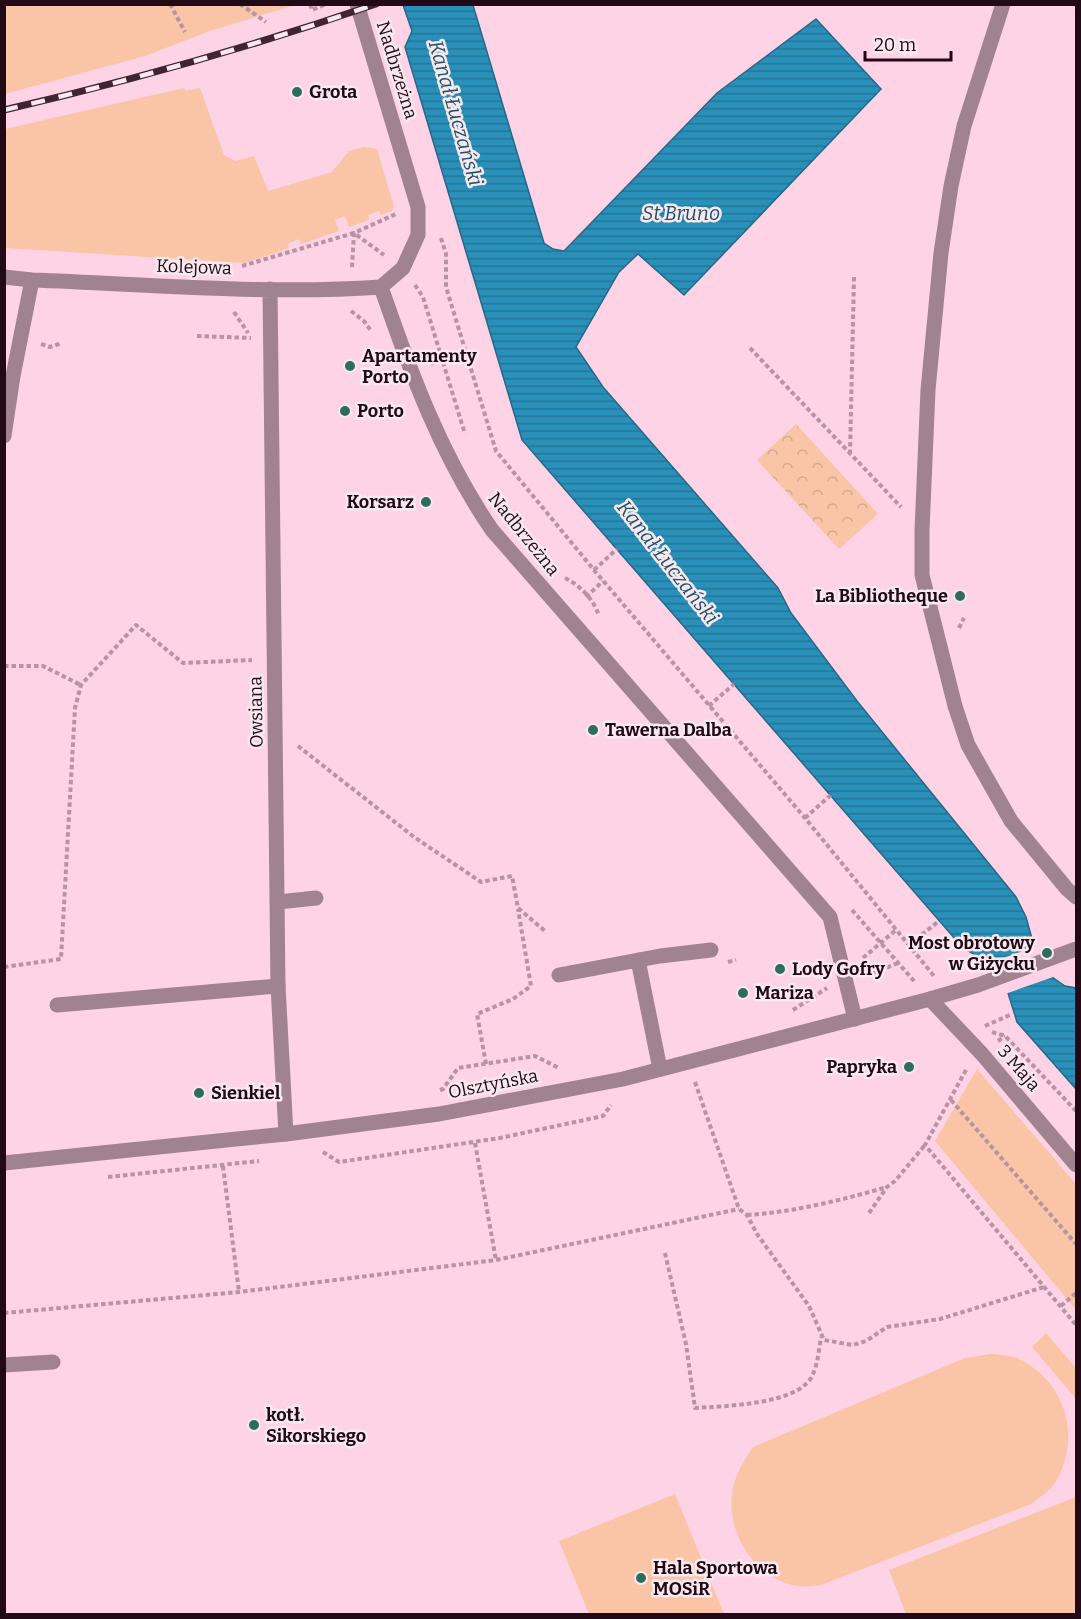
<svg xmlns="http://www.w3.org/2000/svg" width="1081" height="1619" viewBox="0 0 1081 1619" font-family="Bitter,serif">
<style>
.grass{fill:#fac5a7}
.park{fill:url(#park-crowns)}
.water{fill:url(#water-rules);stroke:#276888;stroke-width:1.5}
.pier{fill:#fed3e5}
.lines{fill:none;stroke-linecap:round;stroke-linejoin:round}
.path{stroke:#b893a3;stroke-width:4;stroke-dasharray:4.5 3;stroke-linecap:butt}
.service{stroke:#a18390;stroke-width:15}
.minor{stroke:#a18390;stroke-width:15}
.tertiary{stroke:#a18390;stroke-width:15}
.rail-casing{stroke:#3f2531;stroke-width:7}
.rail{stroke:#f8e9ef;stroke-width:4.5;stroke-dasharray:14;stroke-linecap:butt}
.poi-dot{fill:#2e6d5b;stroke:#f8e9ef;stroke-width:2}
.labels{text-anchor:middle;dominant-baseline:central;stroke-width:5;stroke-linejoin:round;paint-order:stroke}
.street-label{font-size:18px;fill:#210915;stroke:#f8e9ef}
.poi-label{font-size:18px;font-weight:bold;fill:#210915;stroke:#f8e9ef;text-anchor:start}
.water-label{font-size:20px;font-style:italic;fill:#1e526a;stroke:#f8e9ef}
</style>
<defs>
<pattern id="park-crowns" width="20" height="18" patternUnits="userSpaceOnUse" patternTransform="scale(1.5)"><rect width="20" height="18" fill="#fac5a7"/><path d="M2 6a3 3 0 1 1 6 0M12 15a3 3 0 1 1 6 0" fill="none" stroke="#d6a88f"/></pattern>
<pattern id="water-rules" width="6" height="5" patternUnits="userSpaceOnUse" patternTransform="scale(1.5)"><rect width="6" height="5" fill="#2990ba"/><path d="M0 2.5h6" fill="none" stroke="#237496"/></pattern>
</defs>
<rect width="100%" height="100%" fill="#fed3e5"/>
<path class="grass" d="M5,4H295V5L210,31L145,56L5,94Z
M184,88L186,91L200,88L224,155L235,161L254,156L268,191L332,172L349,151L364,147L377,149L394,207L392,211L381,215L379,211L368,215L369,220L349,227L345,216L335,220L339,231L301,244L299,239L288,244L289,248L245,263L5,248V129Z
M977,1069L1076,1184V1310L935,1141Z
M1046,1333L1076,1368V1399L1032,1347Z
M991,1354C1000,1355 1011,1355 1019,1359C1056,1377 1075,1416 1066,1456C1063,1468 1058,1481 1050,1489C1044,1495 1037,1499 1031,1504L821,1585C814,1586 805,1587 798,1586C753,1579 722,1528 734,1484C738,1470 745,1459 753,1447L965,1358Z
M675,1494L724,1614H589L559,1541Z
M1076,1497V1614H906L889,1570Z"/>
<path class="park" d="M796,424L878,514L839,549L757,460Z"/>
<path class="water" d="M403,5H473L544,243L553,249L564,251L717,93L816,19L881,89L684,295L638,254L619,272L576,347L603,387L778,588L791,613L857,701L1016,897L1026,917L1034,946L1052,977L1065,986L1076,988V1089L1017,1022L1008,993L983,960L962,947L522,440L405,47L412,31Z"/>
<path class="pier" d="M1037,946L1056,976L1005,994L983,965Z"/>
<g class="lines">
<path class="path" d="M170,4L185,32
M240,4L266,22
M310,4L312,10L326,4
M441,238L446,254V287L496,451L594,570L805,818L934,976
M242,266L354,233L384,255
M352,267L354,233L398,213
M415,285L423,297L465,434
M351,311L364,321L371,331
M234,312L248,333
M197,336L251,338
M41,344L50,347L62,343
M750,348L901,507
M431,364L466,351
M850,454L854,277
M594,570L617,549
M565,578C580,585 594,600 599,616
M586,597L603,581
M959,628L964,618
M4,666H43L81,685
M709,706L734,684
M298,746L414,837L481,882L512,876L518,908L545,931
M805,818L831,795
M852,910L914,981
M910,944L939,921
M863,958L897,929
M728,962L736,960
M4,967L61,959L75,708L81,685L136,625L183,663L252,660
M866,976L898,963
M793,1010L827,988
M985,1026L1012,1014
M992,1032L1005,1036L1009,1040L1076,1111
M998,1041L1005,1036
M486,1064L477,1014L513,999L531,986L518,909
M966,1070L925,1145L1076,1325
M695,1082L739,1209L747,1215L757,1234L809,1306L824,1340L853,1345L866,1341L887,1327L940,1319L1044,1287
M440,1090L443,1089L458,1068L535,1056L559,1068
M951,1100L1076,1244
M475,1143L496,1260
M323,1152L339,1162L500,1138L603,1116L611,1105
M223,1166L239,1292
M108,1177L259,1161
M869,1213L887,1187L895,1181L925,1145
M747,1215C794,1212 842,1200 887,1187
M665,1253L686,1344L695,1408C723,1406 801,1405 813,1374C818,1363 819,1349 821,1337
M1061,1306L1076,1293
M4,1313L239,1292L496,1260L739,1209"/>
<path class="service" d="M1003,4L964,126L951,186L941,253L928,390L922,530V575L955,706L968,745L1011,821L1067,889L1076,897
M278,902L316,898
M638,960L660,1069
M559,975L660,956L711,950
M57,1005L278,986
M4,1365L53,1362"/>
<path class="minor" d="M357,4L418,207V235L403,268L381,287
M4,277L32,280C147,284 267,295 381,287
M381,287C410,371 441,456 492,530L830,917L855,1019
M270,289L278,986L286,1134
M4,436L13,376L32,280
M930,999L982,1054L1076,1165"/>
<path class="tertiary" d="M4,1163L286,1134L439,1114L623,1079L930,999L978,985L1076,949"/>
<defs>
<path id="rail" d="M4,110C130,81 254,46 376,4"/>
</defs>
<use href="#rail" class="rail-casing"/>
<use href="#rail" class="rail"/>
</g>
<g class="poi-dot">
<circle cx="297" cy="92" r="6"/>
<circle cx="350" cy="366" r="6"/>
<circle cx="345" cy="411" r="6"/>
<circle cx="426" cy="502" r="6"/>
<circle cx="960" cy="596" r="6"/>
<circle cx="593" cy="730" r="6"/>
<circle cx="1047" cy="953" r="6"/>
<circle cx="780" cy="969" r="6"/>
<circle cx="743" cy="993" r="6"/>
<circle cx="909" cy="1067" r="6"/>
<circle cx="199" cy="1093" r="6"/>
<circle cx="254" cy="1425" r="6"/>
<circle cx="641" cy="1578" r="6"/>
</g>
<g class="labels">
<g class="street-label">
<text transform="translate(397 70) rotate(73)">Nadbrzeżna</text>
<text transform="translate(194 267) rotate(2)">Kolejowa</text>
<text transform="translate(524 534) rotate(51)">Nadbrzeżna</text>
<text transform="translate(256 712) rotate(-91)">Owsiana</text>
<text transform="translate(1019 1068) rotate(49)">3 Maja</text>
<text transform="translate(493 1084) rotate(-11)">Olsztyńska</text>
</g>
<g class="poi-label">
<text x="309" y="92">Grota</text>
<text x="362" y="356">Apartamenty<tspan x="362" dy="21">Porto</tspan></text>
<text x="357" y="411">Porto</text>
<text x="414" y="502" text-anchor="end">Korsarz</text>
<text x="948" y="596" text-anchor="end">La Bibliotheque</text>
<text x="605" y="730">Tawerna Dalba</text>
<text x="1035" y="943" text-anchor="end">Most obrotowy<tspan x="1035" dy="21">w Giżycku</tspan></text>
<text x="792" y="969">Lody Gofry</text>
<text x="755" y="993">Mariza</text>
<text x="897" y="1067" text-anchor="end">Papryka</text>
<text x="211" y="1093">Sienkiel</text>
<text x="266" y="1415">kotł.<tspan x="266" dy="21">Sikorskiego</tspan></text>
<text x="653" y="1568">Hala Sportowa<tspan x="653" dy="21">MOSiR</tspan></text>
</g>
<g class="water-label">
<text transform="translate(456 113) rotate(74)">Kanał Łuczański</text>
<text x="681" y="213">St Bruno</text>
<text transform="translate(668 562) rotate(52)">Kanał Łuczański</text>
</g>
</g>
<rect width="1081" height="1619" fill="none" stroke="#210915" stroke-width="12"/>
<path d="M865 51v9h86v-9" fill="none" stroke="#210915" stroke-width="3"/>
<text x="874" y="51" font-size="18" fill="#210915" stroke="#f8e9ef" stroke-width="4.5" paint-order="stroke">20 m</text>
</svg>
